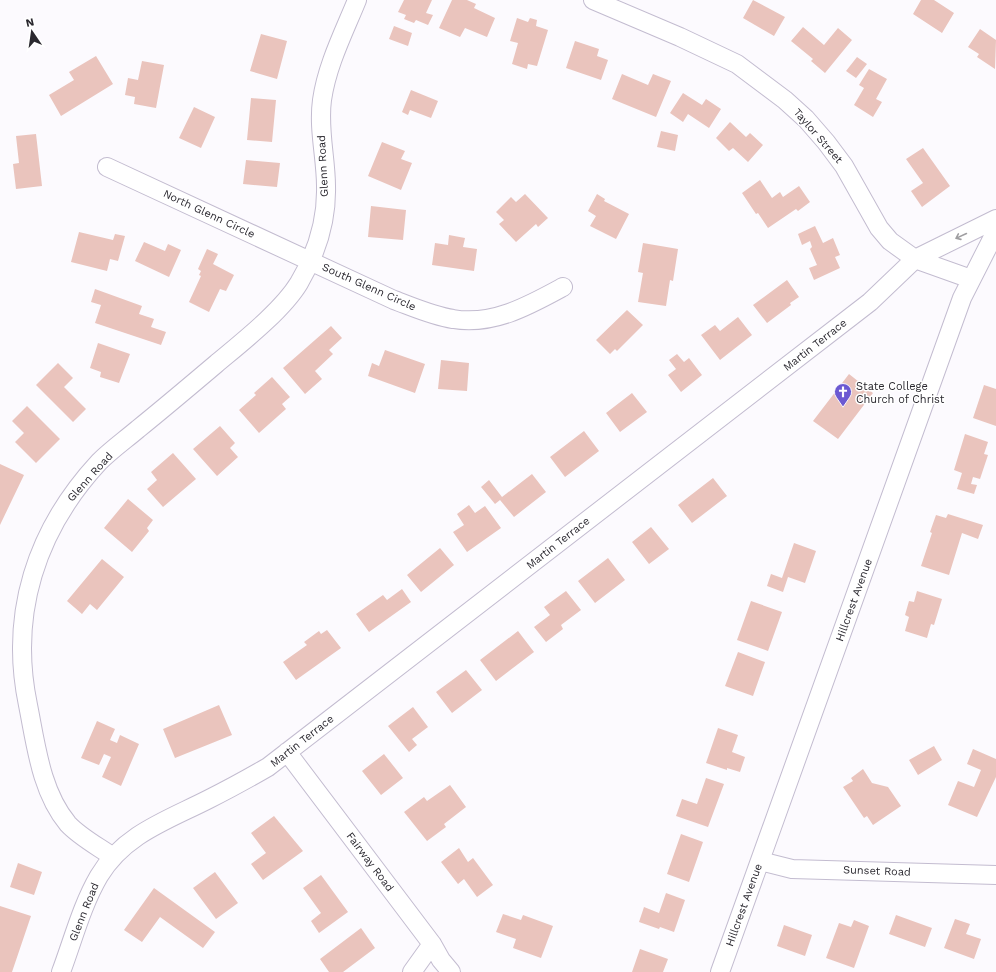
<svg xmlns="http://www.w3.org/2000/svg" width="996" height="972" viewBox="0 0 996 972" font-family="'Work Sans',sans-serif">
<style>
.building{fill:#eac4bd}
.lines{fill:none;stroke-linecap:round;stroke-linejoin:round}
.minor-casing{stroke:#c3bcd0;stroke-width:20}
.minor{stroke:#fff;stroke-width:18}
.oneway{stroke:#9f9ea1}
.labels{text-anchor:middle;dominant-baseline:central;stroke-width:3;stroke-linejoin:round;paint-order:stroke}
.street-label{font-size:11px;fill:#2a282f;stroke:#fff}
.poi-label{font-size:11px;fill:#2a282f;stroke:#fff;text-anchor:start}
</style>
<rect width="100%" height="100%" fill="#fcfafe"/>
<path class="building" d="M404,0H432L426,13L433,15L428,25L416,20L414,23L404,19L406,15L398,12Z
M452,0H467L476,4L474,8L495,18L487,37L465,28L460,37L439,28Z
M753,0L785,17L774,36L743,18Z
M921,0H934L954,13L942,33L913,14Z
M517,18L528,22L530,18L537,20L536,26L548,30L537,66L528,64L527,69L512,64L518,43L510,41Z
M394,26L412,33L408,46L389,39Z
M803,27L824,45L838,28L852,40L825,73L811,61L813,59L791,41Z
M980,29L996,40L995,69L977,57L979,54L968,47Z
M261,34L287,41L277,79L250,71Z
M575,41L599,49L597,56L608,60L601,80L566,68Z
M96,56L113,84L61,116L49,95L74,80L69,72Z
M857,57L867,64L856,78L846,71Z
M142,61L164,65L156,108L134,104L135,97L125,95L128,78L138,80Z
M869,69L887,79L876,99L882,102L873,117L854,105L864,88L859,85Z
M622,74L648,85L653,74L671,81L656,117L612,99Z
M411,90L438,101L431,118L410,110L408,115L402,112Z
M683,93L702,105L706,99L721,109L709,128L688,114L683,122L670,113Z
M251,98L276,100L272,142L247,140Z
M194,107L215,117L201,148L179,138Z
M730,122L746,137L750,133L763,145L748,162L733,148L729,151L716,138Z
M661,131L678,135L675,151L657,147Z
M36,134L42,186L16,189L13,164L19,163L16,136Z
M382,142L405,151L401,159L412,163L401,190L368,176Z
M923,148L950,186L922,207L911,191L923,183L906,159Z
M246,160L280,163L277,187L243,184Z
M760,180L772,198L780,192L783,197L799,186L810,202L798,211L796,209L768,228L758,213L756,214L742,193Z
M525,194L548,218L538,227L536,224L516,242L499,224L504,220L496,212L511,197L516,202Z
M597,194L605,199L604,201L629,214L616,239L590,226L596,216L588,211Z
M371,206L406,210L403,240L368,237Z
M815,226L823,243L833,238L840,255L835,257L840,268L814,280L809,268L817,265L810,249L812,247L810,241L802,245L798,234Z
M79,232L113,240L115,234L125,236L118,261L110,259L107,271L71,262Z
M449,235L465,238L463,247L477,249L474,271L432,265L435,243L448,245Z
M144,242L165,251L168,244L181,250L169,277L135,261Z
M643,243L678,249L673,281L670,280L666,306L638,302L643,273L638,272Z
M207,249L218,254L213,264L234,275L226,291L220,289L209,312L189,302L201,276L199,275L201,271L198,269Z
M787,280L799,297L790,303L791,305L767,323L753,305Z
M95,289L142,306L139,314L154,319L151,327L166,332L161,345L95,323L101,305L91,302Z
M627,310L643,325L617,351L615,349L610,354L596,340Z
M738,317L752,335L720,360L701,335L715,325L720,331Z
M331,326L342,338L329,350L333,354L315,371L322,379L305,394L283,368Z
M98,343L130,354L119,383L100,377L101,372L90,368Z
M385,350L425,364L415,393L368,376L372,363L379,366Z
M677,354L684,362L689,358L702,375L681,392L668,375L676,369L669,360Z
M441,360L469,363L467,391L438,389Z
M58,363L73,378L64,387L86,409L73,422L36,385Z
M849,374L873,393L838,439L813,421Z
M272,377L290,397L282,404L286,409L259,433L239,410L256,395L254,393Z
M984,385L996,389V426L973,418Z
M632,393L647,412L620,432L606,413Z
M27,406L60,439L36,463L15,442L24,433L12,421Z
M220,426L235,443L230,448L238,457L217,476L193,449Z
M584,431L599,451L565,477L550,457Z
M965,434L988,442L984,454L988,455L980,479L973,477L971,484L977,485L974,494L957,489L962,473L954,470Z
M173,453L196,479L163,507L147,489L157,480L151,472Z
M0,464L24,475L0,525Z
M532,474L546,492L514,517L500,500L495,504L481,487L489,480L502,497Z
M713,478L727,496L692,523L678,505Z
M128,499L153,520L147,528L149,531L132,552L104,528Z
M469,505L475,513L485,506L501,528L467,552L453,532L464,525L457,514Z
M948,514L983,525L978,539L962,533L949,575L921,566L932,533L930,532L936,515L946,518Z
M651,527L669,549L649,564L632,542Z
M794,543L816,551L805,583L788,577L783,592L767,586L771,574L782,578Z
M440,548L454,565L421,592L407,575Z
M608,558L625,580L595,603L578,581Z
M102,559L124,577L97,610L90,604L82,614L67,601Z
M402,589L411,602L369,632L356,614L383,595L387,600Z
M566,591L581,610L561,625L563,629L546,642L534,627L550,615L544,607Z
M917,591L942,599L934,625L931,624L927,638L905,631L909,617L905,615L909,601L914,602Z
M751,601L782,612L768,651L737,640Z
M327,630L341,648L296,680L283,662L307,645L304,642L319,631L321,634Z
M518,631L534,652L496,681L480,660Z
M738,652L765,662L753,696L725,686Z
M466,670L482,690L452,713L436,692Z
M219,705L232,735L175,758L163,729Z
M413,707L428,727L412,739L417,745L409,752L388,726Z
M97,721L115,729L110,740L117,743L120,735L139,744L121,786L102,777L111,757L104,754L99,765L81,758Z
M718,728L738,735L732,752L745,757L740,772L727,768V770L706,763Z
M934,746L942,760L918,775L909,760Z
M973,749L996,759V777L977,817L948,805L958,781L974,787L981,770L967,764Z
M384,754L403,778L381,795L362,771Z
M863,769L872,783L888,787L901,806L873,825L867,816L864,818L843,787L853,781L851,778Z
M706,778L724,784L708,827L676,816L682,799L697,804Z
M450,785L466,807L444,824L446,827L427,841L404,812L424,797L427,801Z
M274,816L303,851L263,880L251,864L266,853L251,833Z
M681,834L703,842L689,882L667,874Z
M459,848L468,862L473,858L493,885L477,897L464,879L458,884L441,862Z
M18,863L42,872L34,895L10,887Z
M215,872L238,903L216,919L193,888Z
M321,875L348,912L319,933L311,921L321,913L303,888Z
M154,888L215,932L203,948L160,917L142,942L124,930Z
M666,893L685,900L674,932L660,927L659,929L639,922L644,907L659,913Z
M0,906L31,916L12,972H0Z
M503,914L521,920L523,915L553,926L541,958L513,948L516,939L496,932Z
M896,915L932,928L925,947L889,934Z
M955,919L970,924L966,934L981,939L974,959L944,948Z
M854,920L869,926L854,968L826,958L839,923L851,927Z
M784,925L812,935L805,956L777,946Z
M361,928L375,948L343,972H329L320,959Z
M640,949L668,959L663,972H632Z"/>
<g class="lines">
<defs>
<path id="minor" d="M593,0L680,37L737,64L785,100L806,119L826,142L844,166L879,228L890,241L915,259L971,279
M107,167L394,300C413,307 433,316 453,319C493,326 530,305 563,287
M287,752L432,944L441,960L451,972
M113,857C99,847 80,837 68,824C41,792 36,745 28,705C9,614 36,530 99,462C111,450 125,440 138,429C164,408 190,386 216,364C241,343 282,311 299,283C316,254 327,220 326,186C326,158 318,129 322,100C327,65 344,32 357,0
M760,861L792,869L996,875
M61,972C73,940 82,905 99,876C124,834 168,820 209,799C229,789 249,778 268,767L870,302L915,259L996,219
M412,972L432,944
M720,972L962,298L996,231"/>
</defs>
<use href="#minor" class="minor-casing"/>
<use href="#minor" class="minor"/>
</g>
<defs><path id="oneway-shaft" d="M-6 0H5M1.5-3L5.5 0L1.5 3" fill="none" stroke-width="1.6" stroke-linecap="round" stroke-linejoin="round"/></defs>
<use class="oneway" href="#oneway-shaft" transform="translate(961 236) rotate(155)"/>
<defs>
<symbol id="church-pin" viewBox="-11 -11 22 30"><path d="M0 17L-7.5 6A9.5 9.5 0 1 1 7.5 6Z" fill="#6c59d2" stroke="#fff"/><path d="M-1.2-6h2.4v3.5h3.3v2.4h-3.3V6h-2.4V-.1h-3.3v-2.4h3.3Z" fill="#fff"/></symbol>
</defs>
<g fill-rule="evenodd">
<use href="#church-pin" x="833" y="382" width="20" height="27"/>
</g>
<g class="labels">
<g class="street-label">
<text transform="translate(818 136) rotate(49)">Taylor Street</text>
<text transform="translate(323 166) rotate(-93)">Glenn Road</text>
<text transform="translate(209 214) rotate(25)">North Glenn Circle</text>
<text transform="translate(369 287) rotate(24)">South Glenn Circle</text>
<text transform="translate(815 345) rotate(-38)">Martin Terrace</text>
<text transform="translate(90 477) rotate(-48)">Glenn Road</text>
<text transform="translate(558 543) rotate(-38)">Martin Terrace</text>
<text transform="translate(854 600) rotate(-70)">Hillcrest Avenue</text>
<text transform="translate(302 741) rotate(-38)">Martin Terrace</text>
<text transform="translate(370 862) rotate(53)">Fairway Road</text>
<text transform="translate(877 871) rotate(2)">Sunset Road</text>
<text transform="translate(744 905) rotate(-70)">Hillcrest Avenue</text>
<text transform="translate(84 912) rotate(-68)">Glenn Road</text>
</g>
<g class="poi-label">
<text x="856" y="386">State College<tspan x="856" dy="13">Church of Christ</tspan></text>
</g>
</g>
<g transform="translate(32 32) rotate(347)" stroke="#ffffff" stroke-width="3" paint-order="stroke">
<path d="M0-3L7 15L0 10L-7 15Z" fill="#2a282f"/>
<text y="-6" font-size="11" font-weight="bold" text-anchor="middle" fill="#2a282f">N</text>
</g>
</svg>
